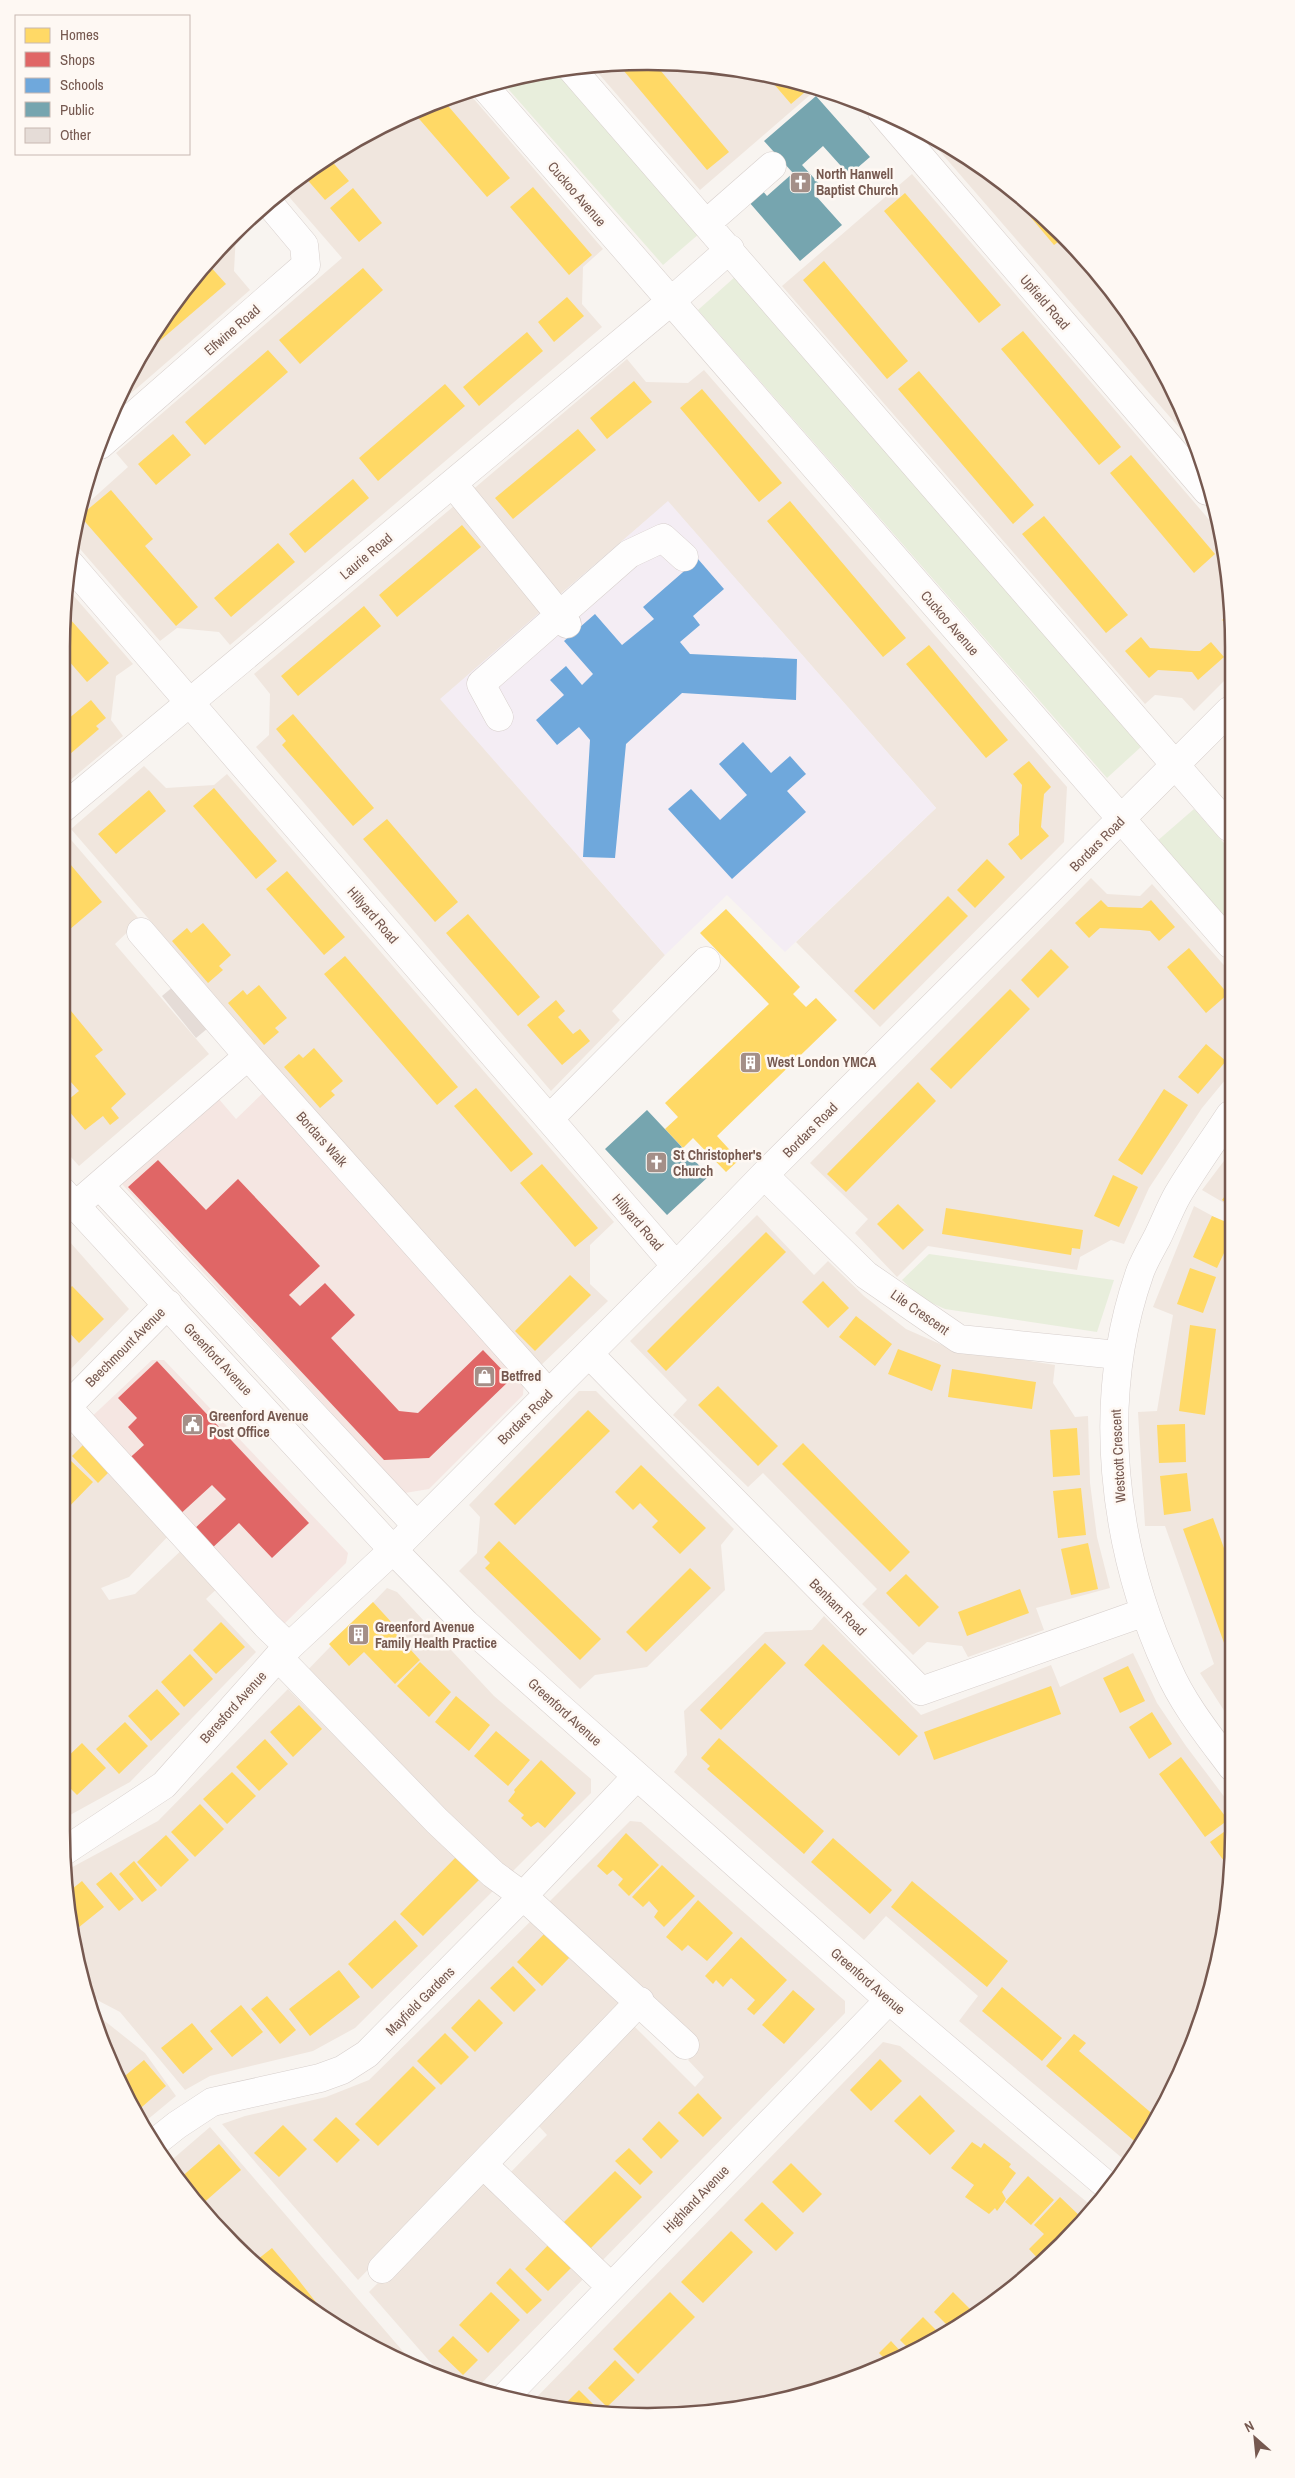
<svg xmlns="http://www.w3.org/2000/svg" width="1295" height="2478" viewBox="0 0 1295 2478" font-family="'Archivo Narrow',sans-serif">
<style>
.residential{fill:#f0e6de}
.commercial{fill:#f5e6e2}
.education{fill:#f4edf4}
.grass{fill:#e8eedc}
.homes{fill:#ffd966}
.shops{fill:#e06666}
.schools{fill:#6fa8dc}
.public{fill:#76a5af}
.building{fill:#e5dcd7}
.lines{fill:none;stroke-linecap:round;stroke-linejoin:round}
.minor-casing{stroke:#d7cfcc;stroke-width:29}
.minor{stroke:#fefdfd;stroke-width:28}
.labels{text-anchor:middle;dominant-baseline:central;stroke-width:5;stroke-linejoin:round;paint-order:stroke}
.poi-label{font-size:14px;font-weight:bold;fill:#765950;stroke:#fef8f3;text-anchor:start}
.street-label{font-size:14px;fill:#765950;stroke:#fef8f3}
.rim{fill:none;stroke:#765950;stroke-width:2.5}
</style>
<rect width="100%" height="100%" fill="#f8f4f0"/>
<path class="residential" d="M686,63L799,81L818,88L700,190L592,66Z
M467,91L603,249L583,267L582,304L602,327L230,645L219,632L177,628L160,641L74,542L79,511L128,467L116,453L342,258L284,191L355,140Z
M924,133L1034,207L1135,322L1189,423L1195,446Z
M912,174L1218,530L1229,571V676L1194,711L1182,698L1155,695L1145,704L782,286Z
M236,234L234,271L250,290L114,408L122,388L183,290Z
M627,359L646,382L688,383L704,370L1067,787L1064,842L880,1027L796,942L936,808L668,502L558,596L470,492Z
M454,506L543,610L441,699L665,955L612,1011L620,1020L551,1091L256,747L269,735L270,694L254,674Z
M66,587L133,664L116,676L111,720L123,736L62,787V609Z
M144,766L166,788L214,785L227,774L614,1222L590,1245V1284L608,1301L537,1369L71,829Z
M66,834L140,920L115,944L209,1054L79,1166L62,1147V837Z
M1091,878L1107,894L1140,896L1152,884L1230,972V998L1226,1003L1224,1051L1230,1058V1074L1202,1108L1149,1188L1124,1244L1111,1240L1080,1257L1077,1270L928,1246L897,1277L855,1233L868,1219L810,1163Z
M1230,1153L1231,1207L1202,1190Z
M1194,1206L1231,1226L1232,1723L1200,1673L1214,1664L1165,1526H1145L1138,1412L1157,1411L1173,1315L1153,1307Z
M757,1215L814,1275L828,1261L864,1296L906,1329L949,1348L1055,1365L1053,1383L1075,1417L1088,1416L1090,1483L1097,1537L1110,1588L1036,1608L1044,1630L968,1657L962,1646L927,1642L913,1655L862,1604L877,1589L763,1473L748,1487L673,1415L687,1400L630,1341Z
M62,1233L129,1309L62,1378Z
M579,1391H596L734,1529L721,1545L725,1590L647,1667L595,1675L580,1689L459,1571L477,1553L480,1517L469,1505Z
M78,1431L173,1531L129,1577L101,1588L109,1600L135,1594L187,1545L223,1583L206,1599L256,1652L130,1782L61,1820L62,1447Z
M387,1588L397,1592L494,1696L591,1779V1793L508,1876L300,1678Z
M824,1616L921,1715L1051,1665L1060,1687L1133,1653L1157,1703L1186,1746L1232,1807L1233,1869L1214,1983L1173,2090L1128,2163L959,2021L978,1996L886,1916L864,1940L674,1772L687,1755L684,1711L765,1632L812,1630Z
M288,1689L392,1794L498,1886L355,2028L313,2051L210,2076L185,2090L120,2012L99,2001L82,1982L72,1945L65,1871L158,1821Z
M630,1821L641,1822L845,2001V2013L596,2267L505,2178L547,2135L535,2122L632,2024L695,2087L704,2077L688,2060L695,2050L547,1904Z
M536,1916L623,2006L358,2280L222,2124L245,2116L326,2097L369,2080Z
M101,2018L145,2053L176,2096L141,2125L94,2023Z
M883,2042L900,2046L1094,2208L1034,2271L973,2318L872,2372L799,2397L686,2415H609L531,2403Z
M210,2127L284,2213L419,2370L322,2318L261,2271L183,2188L167,2164Z
M486,2173L589,2273L475,2390L446,2380L369,2292Z"/>
<path class="commercial" d="M267,1089L524,1381L523,1395L429,1489L405,1493L122,1184L218,1098L236,1119Z
M152,1360H164L348,1553L346,1563L282,1626L85,1423Z"/>
<path class="education" d="M668,501L936,808L785,952L727,895L665,955L440,699Z"/>
<path class="grass" d="M556,70L700,233L663,265L502,82Z
M736,276L1142,746L1107,778L698,310Z
M1194,809L1230,850V925L1156,842Z
M929,1254L1114,1280L1097,1332L945,1309L921,1298L902,1280Z"/>
<path class="homes" d="M631,64H655L729,152L707,170L624,71Z
M767,76L800,81L812,86L791,104Z
M443,100L510,178L487,197L414,113Z
M329,158L349,181L325,200L304,176Z
M533,187L592,255L569,275L510,207Z
M353,188L382,223L359,242L330,208Z
M1007,189L1034,207L1062,239L1054,245Z
M905,193L1001,305L979,323L884,211Z
M824,261L908,361L887,379L803,280Z
M208,264L226,284L156,344L152,339L183,290Z
M363,268L383,290L300,364L279,340Z
M567,297L584,316L554,342L538,322Z
M1023,331L1121,447L1099,465L1001,349Z
M527,332L543,351L479,406L463,387Z
M268,350L288,372L205,445L185,422Z
M919,371L1034,505L1013,524L898,389Z
M634,381L652,402L607,439L590,418Z
M445,384L465,406L378,481L359,458Z
M702,389L782,483L759,502L680,408Z
M578,429L596,450L513,519L495,498Z
M173,434L191,455L156,485L138,464Z
M1131,455L1215,554L1194,573L1110,473Z
M353,479L369,498L305,553L289,534Z
M111,490L153,539L145,546L198,607L176,626L80,516Z
M790,501L906,638L883,657L767,521Z
M1044,516L1128,615L1106,633L1022,534Z
M462,525L481,547L397,617L379,595Z
M278,543L295,562L231,617L214,598Z
M364,606L381,626L298,696L281,676Z
M62,610L109,663L87,682L62,653Z
M1229,613V626L1222,620Z
M1141,637L1150,648L1194,651H1200L1211,642L1224,657L1198,680L1192,672L1158,670L1149,678L1125,651Z
M929,645L1008,740L986,758L906,664Z
M91,700L106,718L96,726L99,729L62,761V724Z
M293,714L374,808L353,826L282,745L286,741L276,729Z
M1029,761L1051,787L1044,794L1041,827L1049,836L1021,860L1008,844L1019,835V825L1022,785L1013,774Z
M214,788L277,861L256,879L193,806Z
M149,790L166,811L116,854L98,834Z
M387,819L458,902L435,922L363,839Z
M65,858L102,902L69,930L62,922V861Z
M987,859L1005,877L975,908L957,890Z
M287,871L345,937L324,955L266,889Z
M948,896L968,916L874,1010L854,991Z
M1101,900L1108,907L1142,908L1151,900L1175,927L1159,941L1150,931L1140,930L1100,928L1089,938L1075,923Z
M726,909L800,987L793,994L806,1007L816,998L837,1020L717,1136L739,1160L726,1172L693,1138L683,1148L665,1129L678,1117L665,1103L769,1004L700,933Z
M468,914L540,997L518,1016L446,933Z
M203,923L231,955L219,966L223,970L208,983L172,941L187,928L191,933Z
M1189,948L1228,994L1206,1013L1167,967Z
M1051,949L1069,967L1038,998L1021,980Z
M345,956L458,1087L437,1105L324,974Z
M259,985L287,1018L275,1028L279,1032L264,1045L228,1003L243,990L247,995Z
M1010,989L1030,1009L951,1089L930,1069Z
M62,1000L103,1050L95,1056L126,1094L111,1108L119,1118L110,1125L103,1116L85,1130L63,1104L79,1091L70,1081L62,1086Z
M556,1000L565,1011L558,1017L573,1034L580,1029L590,1041L562,1065L527,1025Z
M1206,1044L1226,1061L1198,1094L1178,1077Z
M314,1048L343,1081L331,1091L335,1095L320,1108L284,1067L299,1054L303,1058Z
M918,1082L936,1101L846,1192L827,1174Z
M476,1088L533,1154L511,1172L454,1106Z
M1164,1089L1188,1105L1142,1175L1118,1160Z
M542,1164L598,1228L575,1247L520,1183Z
M1113,1175L1138,1187L1119,1227L1094,1216Z
M1231,1187V1206L1222,1200Z
M898,1204L924,1230L903,1250L877,1224Z
M946,1208L1083,1230L1080,1249L1072,1248L1071,1255L942,1234Z
M1212,1216L1231,1224V1238L1217,1268L1193,1257Z
M766,1232L786,1252L666,1371L647,1351Z
M1190,1268L1216,1277L1203,1313L1177,1304Z
M62,1275L70,1284L62,1292Z
M570,1275L591,1295L535,1351L515,1331Z
M823,1281L849,1308L828,1328L802,1302Z
M72,1286L104,1319L79,1343L62,1325V1296Z
M856,1316L892,1344L875,1366L839,1337Z
M1190,1325L1216,1329L1205,1415L1179,1411Z
M898,1349L941,1365L932,1391L888,1374Z
M952,1369L1036,1382L1032,1409L948,1397Z
M718,1386L778,1446L758,1466L698,1405Z
M588,1410L610,1431L515,1525L494,1504Z
M1185,1424L1186,1462L1159,1463L1157,1425Z
M1077,1428L1080,1475L1053,1477L1050,1430Z
M88,1440L114,1467L98,1483L72,1456Z
M803,1443L910,1552L890,1572L782,1464Z
M70,1460L93,1482L64,1512L62,1510V1468Z
M641,1465L706,1528L680,1554L652,1527L658,1521L640,1503L633,1510L615,1492Z
M1187,1473L1191,1511L1164,1515L1160,1476Z
M1081,1488L1086,1535L1058,1538L1053,1491Z
M1213,1518L1232,1570V1652L1228,1654L1183,1529Z
M499,1541L601,1639L580,1660L485,1568L490,1563L484,1557Z
M1088,1543L1098,1589L1071,1595L1061,1549Z
M690,1568L711,1588L646,1652L626,1632Z
M906,1574L939,1607L919,1627L886,1593Z
M1020,1589L1029,1613L967,1636L958,1612Z
M373,1602L393,1624L390,1627L420,1660L395,1684L364,1652L349,1666L329,1644Z
M221,1622L245,1647L216,1674L193,1650Z
M765,1643L786,1663L721,1730L700,1710Z
M823,1644L918,1736L899,1756L804,1665Z
M190,1654L213,1679L184,1707L161,1682Z
M420,1662L451,1692L429,1717L397,1686Z
M1128,1666L1145,1701L1120,1713L1103,1678Z
M1232,1670V1687L1224,1675Z
M1051,1686L1061,1714L934,1760L924,1732Z
M157,1689L180,1714L151,1741L128,1716Z
M456,1696L490,1725L469,1751L435,1722Z
M299,1705L322,1729L293,1757L270,1732Z
M1152,1712L1172,1744L1149,1759L1129,1727Z
M125,1722L148,1746L119,1774L96,1749Z
M496,1731L530,1760L508,1786L474,1756Z
M719,1738L824,1831L804,1854L707,1769L710,1766L701,1758Z
M265,1739L288,1764L259,1791L236,1767Z
M82,1743L106,1768L77,1795L61,1779V1763Z
M1181,1757L1228,1820L1205,1837L1159,1774Z
M541,1760L576,1793L545,1828L538,1822L531,1827L521,1818L524,1815L508,1801L515,1792L514,1790Z
M232,1772L256,1796L227,1824L203,1799Z
M200,1804L224,1829L195,1857L171,1832Z
M1232,1826L1233,1869L1232,1872L1210,1842Z
M626,1833L659,1865L629,1896L618,1885L623,1879L613,1870L607,1875L597,1866Z
M166,1835L189,1860L161,1887L137,1862Z
M833,1838L892,1890L870,1914L811,1862Z
M458,1855L481,1878L423,1936L400,1914Z
M134,1861L157,1890L142,1902L119,1874Z
M662,1865L695,1896L664,1927L654,1917L658,1911L649,1901L643,1907L632,1897Z
M111,1872L134,1899L119,1911L96,1884Z
M82,1881L104,1907L73,1932L71,1930L67,1893Z
M912,1881L1008,1961L987,1987L891,1907Z
M698,1900L733,1933L707,1961L688,1945L682,1951L666,1937Z
M395,1920L418,1946L372,1989L348,1964Z
M545,1933L570,1957L542,1986L517,1962Z
M741,1937L787,1980L754,2015L747,2009L755,2000L731,1978L723,1987L716,1980L713,1984L705,1976Z
M513,1966L536,1990L514,2012L490,1988Z
M339,1970L360,1997L310,2036L289,2009Z
M1002,1987L1062,2038L1042,2061L982,2011Z
M793,1990L815,2009L784,2044L762,2025Z
M267,1996L296,2030L280,2044L251,2009Z
M479,1999L503,2023L475,2052L451,2028Z
M241,2005L263,2032L232,2057L210,2031Z
M192,2023L213,2049L183,2074L161,2048Z
M445,2033L469,2057L441,2085L417,2061Z
M1074,2034L1086,2043L1079,2051L1156,2117L1139,2145L1046,2066Z
M880,2059L902,2081L871,2111L850,2090Z
M144,2060L166,2086L135,2113L120,2080Z
M413,2066L436,2088L378,2146L355,2124Z
M698,2093L722,2118L703,2137L678,2113Z
M920,2095L955,2131L930,2155L894,2121Z
M336,2117L360,2140L337,2163L313,2140Z
M659,2121L679,2141L661,2159L642,2139Z
M283,2125L307,2149L279,2177L254,2153Z
M972,2142L981,2148L984,2143L1011,2164L1009,2167L1016,2173L1002,2192L1006,2199L997,2211L995,2208L989,2214L965,2197L974,2185L951,2168Z
M219,2144L241,2170L200,2206L178,2180Z
M629,2148L653,2172L640,2185L615,2161Z
M791,2163L822,2194L803,2213L772,2182Z
M615,2171L642,2197L586,2253L559,2227Z
M1028,2176L1054,2200L1031,2225L1005,2202Z
M1060,2197L1083,2219L1042,2263L1029,2249L1044,2234L1034,2225Z
M762,2202L794,2233L776,2251L744,2220Z
M731,2231L753,2252L703,2303L681,2282Z
M553,2240L576,2263L548,2291L525,2269Z
M272,2248L297,2278L333,2324L322,2318L253,2263Z
M510,2268L542,2300L527,2314L496,2283Z
M491,2292L520,2320L488,2353L459,2325Z
M670,2292L695,2317L638,2374L613,2349Z
M953,2292L976,2315L952,2330L934,2312Z
M923,2317L941,2335L911,2351L900,2340Z
M453,2336L478,2360L463,2375L438,2351Z
M891,2341L904,2355L889,2363L879,2353Z
M615,2360L635,2380L607,2407L588,2388Z
M880,2361L885,2365L867,2374Z
M579,2390L604,2415L561,2408Z"/>
<path class="shops" d="M158,1160L206,1210L238,1179L320,1266L289,1295L300,1306L325,1283L355,1315L331,1338L399,1411L418,1413L483,1350L511,1379L429,1458L384,1460L128,1187Z
M157,1361L309,1523L272,1558L239,1523L210,1550L192,1531L226,1499L212,1485L176,1518L124,1463L144,1445L128,1427L137,1418L118,1398Z"/>
<path class="schools" d="M698,559L724,589L693,616L700,625L680,642L690,654L797,659L796,700L682,693L626,744L615,858L583,857L590,740L579,727L557,745L536,720L564,695L550,680L566,666L582,685L593,674L564,641L595,614L622,645L654,619L643,607Z
M743,742L771,773L790,756L806,774L787,791L806,812L732,879L668,809L691,789L720,820L747,795L719,764Z"/>
<path class="public" d="M816,96L870,157L849,175L823,146L802,165L824,189L816,196L842,225L800,261L749,202L762,190L767,196L793,173L764,141Z
M647,1110L709,1176L667,1215L605,1149Z"/>
<path class="building" d="M180,981L214,1023L196,1038L162,996Z"/>
<g class="lines">
<defs>
<path id="minor" d="M570,67L1229,827
M484,86L1230,944
M882,112L1207,491
M707,223L772,166
M100,445L306,265L304,245L268,202
M453,484L567,624
M70,564L676,1266
M499,717L481,684L629,554L663,538L684,557
M62,809L670,302L730,249
M141,932L248,1056
M1230,1115C1213,1141 1194,1167 1178,1194C1170,1208 1164,1224 1157,1238C1151,1249 1144,1261 1140,1272C1095,1400 1112,1547 1168,1669C1183,1704 1209,1736 1232,1767
M549,1119L706,961
M764,1175L866,1275L959,1339L1118,1355
M100,1186L417,1526
M62,1191L393,1550L466,1624L889,2000L1111,2189
M75,1206L248,1056L549,1394
M589,1354L921,1691L1145,1612
M67,1407L267,1626L289,1647
M62,1412L168,1304
M278,1657L437,1821L493,1874L523,1896L685,2045
M63,1852L164,1785L278,1657L393,1550L676,1266L764,1175L1229,711
M153,2144L177,2125L212,2102L320,2078L342,2070L367,2054L523,1896L637,1776
M490,2171L611,2287
M382,2269L640,2001
M504,2398L889,2000"/>
</defs>
<use href="#minor" class="minor-casing"/>
<use href="#minor" class="minor"/>
</g>
<defs>
<symbol id="church-square" viewBox="-11 -11 22 22"><rect x="-9" y="-9" width="18" height="18" rx="4" fill="#a48f88" stroke="#fef8f3"/><path d="M-1.2-6h2.4v3.5h3.3v2.4h-3.3V6h-2.4V-.1h-3.3v-2.4h3.3Z" fill="#fff"/></symbol>
<symbol id="building-square" viewBox="-11 -11 22 22"><rect x="-9" y="-9" width="18" height="18" rx="4" fill="#a48f88" stroke="#fef8f3"/><path d="M-4-6H4V6H1V3H-1V6H-4ZM-2.5-4.3h1.7v1.8h-1.7ZM.8-4.3h1.7v1.8H.8ZM-2.5-1h1.7V.8h-1.7ZM.8-1h1.7V.8H.8Z" fill="#fff"/></symbol>
<symbol id="shop-square" viewBox="-11 -11 22 22"><rect x="-9" y="-9" width="18" height="18" rx="4" fill="#a48f88" stroke="#fef8f3"/><path d="M-5-2.5h2.3a2.7 3.5 0 0 1 5.4 0H5L5.5 6h-11ZM-1.5-2.5h3a1.5 2.3 0 0 0-3 0Z" fill="#fff"/></symbol>
<symbol id="civic-square" viewBox="-11 -11 22 22"><rect x="-9" y="-9" width="18" height="18" rx="4" fill="#a48f88" stroke="#fef8f3"/><path d="M-.6-6.5H3V-4.5H.6V-3L4-1V1h2V6H-6V1h2V-1L-.6-3ZM-1.2 2.5V6h2.4V2.5Z" fill="#fff"/></symbol>
</defs>
<g fill-rule="evenodd">
<use href="#church-square" x="788" y="170" width="25" height="25"/>
<use href="#building-square" x="738" y="1050" width="25" height="25"/>
<use href="#church-square" x="644" y="1150" width="25" height="25"/>
<use href="#shop-square" x="472" y="1364" width="25" height="25"/>
<use href="#civic-square" x="180" y="1412" width="25" height="25"/>
<use href="#building-square" x="346" y="1622" width="25" height="25"/>
</g>
<g class="labels">
<g class="poi-label">
<text x="816" y="174">North Hanwell<tspan x="816" dy="16">Baptist Church</tspan></text>
<text x="767" y="1062">West London YMCA</text>
<text x="673" y="1155">St Christopher's<tspan x="673" dy="16">Church</tspan></text>
<text x="501" y="1376">Betfred</text>
<text x="209" y="1416">Greenford Avenue<tspan x="209" dy="16">Post Office</tspan></text>
<text x="375" y="1627">Greenford Avenue<tspan x="375" dy="16">Family Health Practice</tspan></text>
</g>
<g class="street-label">
<text transform="translate(577 194) rotate(49)">Cuckoo Avenue</text>
<text transform="translate(1045 302) rotate(49)">Upfield Road</text>
<text transform="translate(232 330) rotate(-41)">Elfwine Road</text>
<text transform="translate(366 556) rotate(-40)">Laurie Road</text>
<text transform="translate(950 623) rotate(49)">Cuckoo Avenue</text>
<text transform="translate(1097 844) rotate(-45)">Bordars Road</text>
<text transform="translate(373 915) rotate(49)">Hillyard Road</text>
<text transform="translate(810 1130) rotate(-45)">Bordars Road</text>
<text transform="translate(322 1139) rotate(48)">Bordars Walk</text>
<text transform="translate(638 1222) rotate(49)">Hillyard Road</text>
<text transform="translate(920 1312) rotate(35)">Lile Crescent</text>
<text transform="translate(125 1347) rotate(-45)">Beechmount Avenue</text>
<text transform="translate(218 1359) rotate(47)">Greenford Avenue</text>
<text transform="translate(525 1417) rotate(-45)">Bordars Road</text>
<text transform="translate(1118 1456) rotate(-93)">Westcott Crescent</text>
<text transform="translate(838 1607) rotate(45)">Benham Road</text>
<text transform="translate(233 1707) rotate(-48)">Beresford Avenue</text>
<text transform="translate(565 1712) rotate(42)">Greenford Avenue</text>
<text transform="translate(868 1981) rotate(41)">Greenford Avenue</text>
<text transform="translate(420 2001) rotate(-45)">Mayfield Gardens</text>
<text transform="translate(696 2199) rotate(-46)">Highland Avenue</text>
</g>
</g>
<path d="M0 0H1295V2478H0ZM647 70H648A577 577 0 0 1 1225 647V1831A577 577 0 0 1 648 2408H647A577 577 0 0 1 70 1831V647A577 577 0 0 1 647 70Z" fill="#fef8f3" fill-rule="evenodd"/>
<path class="rim" d="M647 70H648A577 577 0 0 1 1225 647V1831A577 577 0 0 1 648 2408H647A577 577 0 0 1 70 1831V647A577 577 0 0 1 647 70Z"/>
<rect x="15" y="15" width="175" height="140" fill="#fef8f3" stroke="#c8b8b2"/>
<rect x="25" y="28" width="25" height="15" fill="#ffd966" stroke="#c8b8b2"/>
<text x="60" y="40" font-size="15" fill="#765950">Homes</text>
<rect x="25" y="52" width="25" height="15" fill="#e06666" stroke="#c8b8b2"/>
<text x="60" y="65" font-size="15" fill="#765950">Shops</text>
<rect x="25" y="78" width="25" height="15" fill="#6fa8dc" stroke="#c8b8b2"/>
<text x="60" y="90" font-size="15" fill="#765950">Schools</text>
<rect x="25" y="102" width="25" height="15" fill="#76a5af" stroke="#c8b8b2"/>
<text x="60" y="115" font-size="15" fill="#765950">Public</text>
<rect x="25" y="128" width="25" height="15" fill="#e5dcd7" stroke="#c8b8b2"/>
<text x="60" y="140" font-size="15" fill="#765950">Other</text>
<g transform="translate(1255 2438) rotate(333)" stroke="#fef8f3" stroke-width="4" paint-order="stroke">
<path d="M0-4L9 19L0 12L-9 19Z" fill="#765950"/>
<text y="-8" font-size="14" font-weight="bold" text-anchor="middle" fill="#765950">N</text>
</g>
</svg>
